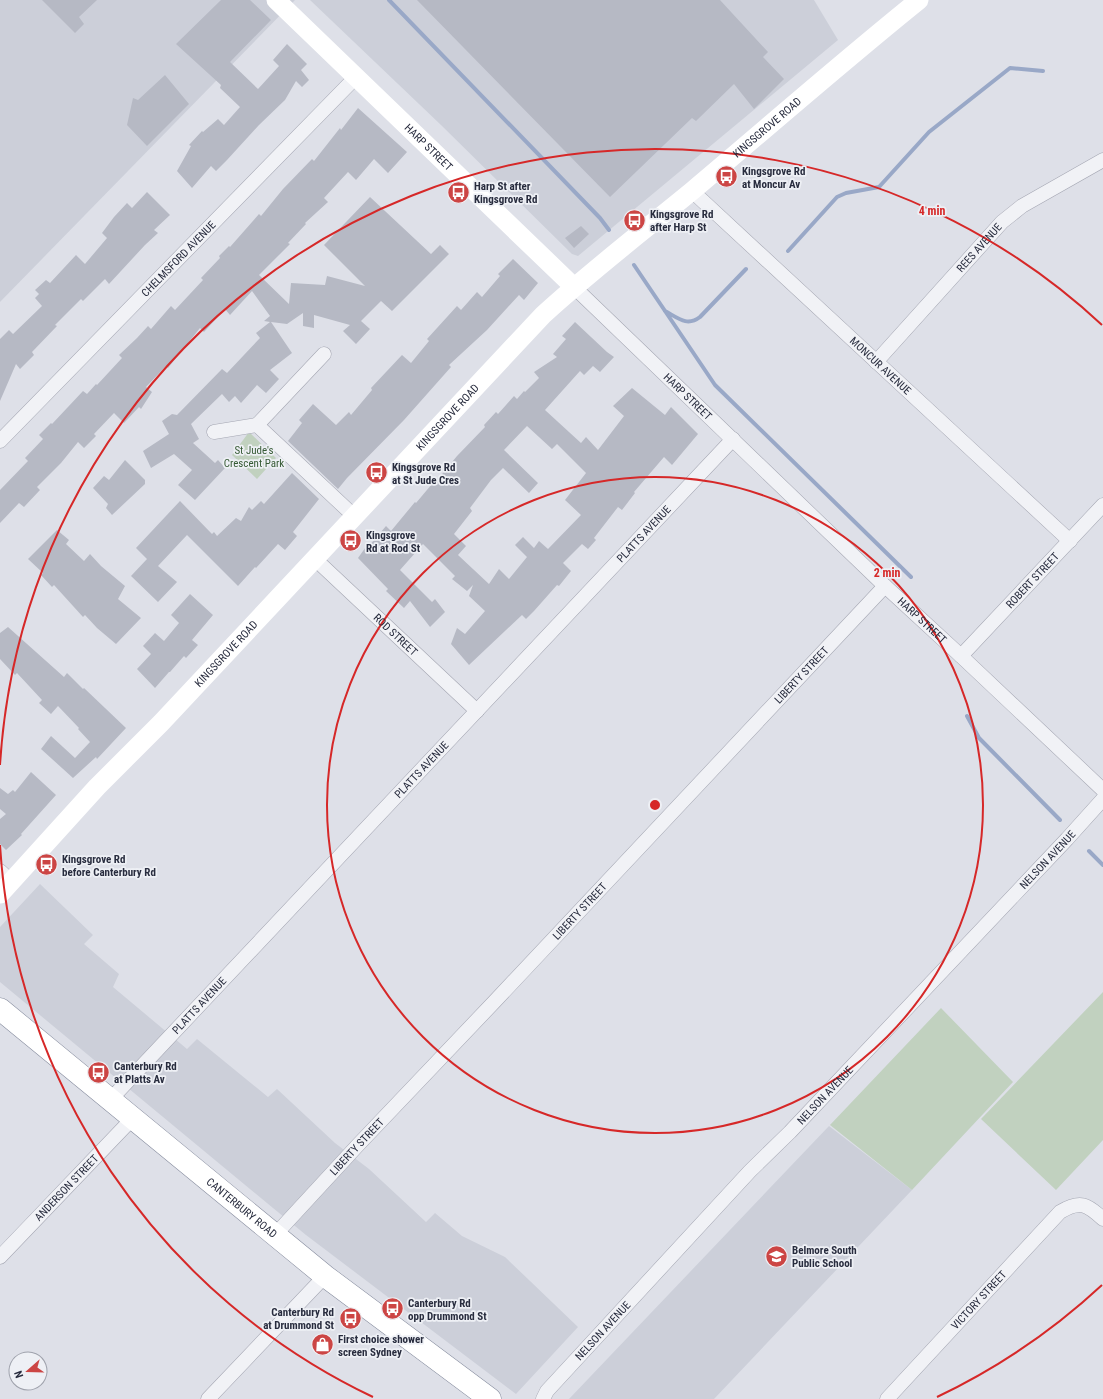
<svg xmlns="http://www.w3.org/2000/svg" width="1103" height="1399" viewBox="0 0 1103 1399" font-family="'Roboto Condensed',sans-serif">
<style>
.built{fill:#cccfd9}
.green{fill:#c1d1bf}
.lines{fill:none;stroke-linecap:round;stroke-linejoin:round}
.stream{stroke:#99a8c7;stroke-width:4}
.building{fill:#b6b9c4;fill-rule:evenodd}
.street-casing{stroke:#a4a6b2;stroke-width:15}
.highway-casing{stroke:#868c9e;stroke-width:23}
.street{stroke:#f1f2f6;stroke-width:14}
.secondary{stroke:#fff;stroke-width:19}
.highway{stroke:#fff;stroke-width:22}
.ring{fill:none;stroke:#d62828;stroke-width:2}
.labels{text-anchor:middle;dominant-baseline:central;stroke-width:3.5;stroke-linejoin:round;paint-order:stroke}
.street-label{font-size:11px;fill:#282c3e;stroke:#eef0f5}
.poi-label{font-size:11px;font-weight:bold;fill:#282c3e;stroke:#eef0f5;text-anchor:start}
.park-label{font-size:11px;fill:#365a35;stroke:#eef0f5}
.centre{fill:#d62828;stroke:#eef0f5;stroke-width:2}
.ring-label{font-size:12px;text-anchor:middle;font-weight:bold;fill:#d62828;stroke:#eef0f5;stroke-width:3.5;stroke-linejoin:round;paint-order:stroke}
</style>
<rect width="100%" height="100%" fill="#dee0e8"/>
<path class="built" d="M0,0H295L0,302Z
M310,0H814L838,40L578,256L572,254L441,125Z
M40,884L93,935L84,944L119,974L113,987L187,1049L197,1039L268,1097L277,1089L335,1143L369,1169L426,1222L435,1213L462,1236L505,1257L578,1327L516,1394L306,1235L273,1208L0,982V927Z
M829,1126L912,1190L714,1399H569Z"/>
<path class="green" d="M249,432L276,458L257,479L232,455Z
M1103,992V1140L1056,1190L981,1119Z
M941,1008L1013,1082L912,1190L830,1125Z"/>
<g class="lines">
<path class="stream" d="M389,0L600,218L609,230
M788,251L837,197L846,193L879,187L929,132L1010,68L1043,71
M634,265L715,385L911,577
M665,311C678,318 687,327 700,317L746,269
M967,716L979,738L1060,820
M1089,851L1103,865"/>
</g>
<path class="building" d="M42,0H97L79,17L84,24L75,33Z
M221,0H250L271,20L230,62L258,89L279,66L273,60L287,44L307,64L301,70L309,80L302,87L296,81L285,100L259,125L227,160L216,171L211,166L192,188L177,171L191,146L189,145L202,131L203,132L218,119L224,125L240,107L220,88L221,85L176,44Z
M417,0H720L768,52L763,57L784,79L754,109L734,84L696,121L692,118L610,197Z
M165,75L189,104L147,146L127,125L133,98L138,100Z
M358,108L407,152L388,173L374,159L356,180L348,172L324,198L328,202L305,223L306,224L288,243L290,244L259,275L289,304L291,283L325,285L327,276L365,286L324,245L370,197L431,254L440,245L449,254L392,311L381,301L361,321L370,329L356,344L343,331L350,325L314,315V328L303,326V313L287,324L271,322L292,353L270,370L279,379L266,393L257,385L241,403L235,396L229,402L222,394L191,424L199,439L193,443L215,463L218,460L225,468L195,500L178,485L192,470L174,454L151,468L143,451L169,434L162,421L172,414L177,415L222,369L227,373L260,338L256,333L270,322L264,321L270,316L252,291L230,315L225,309L204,332L200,328L168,368L166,366L146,387L152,392L141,409L139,407L124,423L114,413L94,434L96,436L84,448L78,442L61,463L37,487L40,490L24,507L19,503L0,523V490L28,461L25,458L43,439L39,435L51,423L52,424L83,391L87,394L96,384L97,385L122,358L119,355L137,338L148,326L151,329L171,306L175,310L203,280L201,278L220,258L219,256L229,246L230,247L259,214L261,216L283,189L312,159L314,161L340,128L341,130Z
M147,192L170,215L154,230L158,233L145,245L109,284L105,279L83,301L81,299L55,325L57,326L32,352L34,355L20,369L16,364L0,401V339L9,330L13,334L42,306L35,298L39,294L35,290L46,280L50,283L76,255L85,264L107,238L102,233L114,217L127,203L132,208Z
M581,226L589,234L574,248L565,238Z
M513,259L538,283L524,300L519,295L487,330L449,365L451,367L404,420L347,478L338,489L288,441L302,423L299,420L313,404L336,425L349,412L351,415L372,390L371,388L402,355L411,363L429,341L427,339L457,306L461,310L477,292L482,297L500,276L498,274Z
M575,322L607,352L614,357L600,372L593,366L584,375L580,371L545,410L581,443L586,437L598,450L624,416L613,406L632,388L665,415L671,407L698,434L672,465L664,457L634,492L635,493L622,510L618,507L594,538L596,540L588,549L582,544L563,563L571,571L559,586L557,585L534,611L526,619L522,615L469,665L451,644L457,628L465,634L485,611L469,596L473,585L467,591L452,579L455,576L423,544L400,570L432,602L435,599L445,612L430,627L410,601L404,608L386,591L388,589L358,558L368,544L369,546L386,526L391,531L415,502L416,503L437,478L438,479L457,456L485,427L484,425L496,412L498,414L514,396L517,399L524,391L525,392L539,378L534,372L557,357L553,354L566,339L562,336ZM527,426L552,449L557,444L586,473L565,500L581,515L548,549L539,541L534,548L523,537L515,545L527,557L509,579L499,569L489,584L458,555L466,546L454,534L472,511L470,508L491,480L503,468L529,493L538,483L504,450Z
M125,460L145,480V484L112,515L106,508L108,504L93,488L104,476L109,480Z
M292,473L319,499L293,532L297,536L285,550L278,544L256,568L255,567L238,586L187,535L158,566L177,582L158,602L131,576L147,559L136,548L180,501L212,534L214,532L217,536L236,518L241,521L249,507L252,510L261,501L264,504Z
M57,530L69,540L66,544L84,561L90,554L101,566L125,586L118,599L141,618L116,644L97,628L85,615L83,617L54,585L52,587L41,575L43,573L28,559Z
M190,594L213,615L192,640L198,645L186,658L184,656L170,672H169L155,688L137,669L151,654L143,646L155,633L164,641L179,623L171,615Z
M8,627L64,677L67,673L83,689L84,688L126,728L97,759L96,757L73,778L41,749L51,736L75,758L90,742L78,729L79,728L58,706L51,714L39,703L42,700L17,673L15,675L0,659V633Z
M31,772L56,795L21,834L22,835L6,850L0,844V819L6,814L0,809V788L8,794L13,790L15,792Z"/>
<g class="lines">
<defs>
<g id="street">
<path id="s1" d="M692,191L1070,541"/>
<path id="s2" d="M574,287L885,586L961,656L1103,790"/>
<path id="s3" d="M876,362L1002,222L1022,206L1103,160"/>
<path d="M257,425L324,354"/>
<path d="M214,432L257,425L354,516"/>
<path id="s4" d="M0,441L356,77"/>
<path id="s5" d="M314,558L477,711"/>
<path id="s6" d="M961,656L1103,505"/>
<path d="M0,871L11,881"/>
<path id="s7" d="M110,1100L733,439"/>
<path id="s8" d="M274,1236L357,1146L495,1001L885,586"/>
<path id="s9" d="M0,1257L132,1119"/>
<path d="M208,1399L325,1276"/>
<path id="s10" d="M543,1399L547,1391L750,1171L790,1132L1067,839L1103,799"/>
<path id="s11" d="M887,1399L1060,1212C1080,1200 1087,1204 1103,1219"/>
</g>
<g id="highway">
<path id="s14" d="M0,1009L325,1276L490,1399"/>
</g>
</defs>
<use href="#street" class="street-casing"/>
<use href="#highway" class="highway-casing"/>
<use href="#street" class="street"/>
<g class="secondary">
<path id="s12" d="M276,0L574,287"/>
<path id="s13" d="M0,894L97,787L161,723L543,315C591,271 642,232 692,191C768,127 842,62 919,0"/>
</g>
<use href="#highway" class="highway"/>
</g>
<g class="ring">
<circle cx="655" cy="805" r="328"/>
<path d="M1102 1285A656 656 0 0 1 937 1397M373 1397A656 656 0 0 1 0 845M0 765A656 656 0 0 1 1102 325"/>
</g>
<defs>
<symbol id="bus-disc" viewBox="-11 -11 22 22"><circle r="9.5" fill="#cc4544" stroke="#eef0f5"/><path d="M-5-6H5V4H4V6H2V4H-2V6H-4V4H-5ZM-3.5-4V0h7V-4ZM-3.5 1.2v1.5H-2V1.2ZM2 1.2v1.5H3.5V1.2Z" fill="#fff"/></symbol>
<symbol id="school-disc" viewBox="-11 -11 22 22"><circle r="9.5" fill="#cc4544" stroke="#eef0f5"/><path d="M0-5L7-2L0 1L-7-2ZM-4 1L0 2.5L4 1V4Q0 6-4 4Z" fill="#fff"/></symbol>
<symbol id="shop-disc" viewBox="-11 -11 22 22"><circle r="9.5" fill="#cc4544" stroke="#eef0f5"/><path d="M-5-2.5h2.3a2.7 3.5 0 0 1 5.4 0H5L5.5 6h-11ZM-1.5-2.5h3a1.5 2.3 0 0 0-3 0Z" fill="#fff"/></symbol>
</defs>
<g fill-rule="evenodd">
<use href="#bus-disc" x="714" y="164" width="25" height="25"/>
<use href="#bus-disc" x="446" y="180" width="25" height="25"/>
<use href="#bus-disc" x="622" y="208" width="25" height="25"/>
<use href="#bus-disc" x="364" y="460" width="25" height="25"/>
<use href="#bus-disc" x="338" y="528" width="25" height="25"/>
<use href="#bus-disc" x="34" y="852" width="25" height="25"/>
<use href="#bus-disc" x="86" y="1060" width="25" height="25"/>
<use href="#school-disc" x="764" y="1244" width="25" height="25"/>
<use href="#bus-disc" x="380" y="1296" width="25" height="25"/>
<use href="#bus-disc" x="338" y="1306" width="25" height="25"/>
<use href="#shop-disc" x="310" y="1332" width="25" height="25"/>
</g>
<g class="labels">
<g class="street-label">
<text stroke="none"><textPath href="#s13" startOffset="1086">KINGSGROVE ROAD</textPath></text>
<text stroke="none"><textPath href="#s12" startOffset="212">HARP STREET</textPath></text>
<text stroke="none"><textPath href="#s3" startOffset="154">REES AVENUE</textPath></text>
<text stroke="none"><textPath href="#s4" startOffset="255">CHELMSFORD AVENUE</textPath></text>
<text stroke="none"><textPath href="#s1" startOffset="257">MONCUR AVENUE</textPath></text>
<text stroke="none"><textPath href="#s2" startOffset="158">HARP STREET</textPath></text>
<text stroke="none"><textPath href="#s13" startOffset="654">KINGSGROVE ROAD</textPath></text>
<text stroke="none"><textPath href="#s7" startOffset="778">PLATTS AVENUE</textPath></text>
<text stroke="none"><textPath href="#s6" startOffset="104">ROBERT STREET</textPath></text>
<text stroke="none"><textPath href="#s2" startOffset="482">HARP STREET</textPath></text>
<text stroke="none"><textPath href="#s5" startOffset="112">ROD STREET</textPath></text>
<text stroke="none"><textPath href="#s13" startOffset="330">KINGSGROVE ROAD</textPath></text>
<text stroke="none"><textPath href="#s8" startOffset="770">LIBERTY STREET</textPath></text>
<text stroke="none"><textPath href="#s7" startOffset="454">PLATTS AVENUE</textPath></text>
<text stroke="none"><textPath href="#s10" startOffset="739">NELSON AVENUE</textPath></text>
<text stroke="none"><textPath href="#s8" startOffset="446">LIBERTY STREET</textPath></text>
<text stroke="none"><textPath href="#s7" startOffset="130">PLATTS AVENUE</textPath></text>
<text stroke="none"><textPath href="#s10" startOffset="415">NELSON AVENUE</textPath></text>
<text stroke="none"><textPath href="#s8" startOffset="122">LIBERTY STREET</textPath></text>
<text stroke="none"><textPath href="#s9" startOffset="96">ANDERSON STREET</textPath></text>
<text stroke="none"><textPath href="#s14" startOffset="313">CANTERBURY ROAD</textPath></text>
<text stroke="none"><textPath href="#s11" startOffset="135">VICTORY STREET</textPath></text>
<text stroke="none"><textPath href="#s10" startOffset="91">NELSON AVENUE</textPath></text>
</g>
<g class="poi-label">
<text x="742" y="171">Kingsgrove Rd<tspan x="742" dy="13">at Moncur Av</tspan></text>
<text x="474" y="186">Harp St after<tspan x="474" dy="13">Kingsgrove Rd</tspan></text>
<text x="650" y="214">Kingsgrove Rd<tspan x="650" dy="13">after Harp St</tspan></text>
<text x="392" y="467">Kingsgrove Rd<tspan x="392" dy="13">at St Jude Cres</tspan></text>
<text x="366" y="535">Kingsgrove<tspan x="366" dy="13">Rd at Rod St</tspan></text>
<text x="62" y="859">Kingsgrove Rd<tspan x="62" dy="13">before Canterbury Rd</tspan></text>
<text x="114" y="1066">Canterbury Rd<tspan x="114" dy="13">at Platts Av</tspan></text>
<text x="792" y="1250">Belmore South<tspan x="792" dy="13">Public School</tspan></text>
<text x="408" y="1303">Canterbury Rd<tspan x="408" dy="13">opp Drummond St</tspan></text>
<text x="334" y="1312" text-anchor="end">Canterbury Rd<tspan x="334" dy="13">at Drummond St</tspan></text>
<text x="338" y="1339">First choice shower<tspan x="338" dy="13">screen Sydney</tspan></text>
</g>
<g class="park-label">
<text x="254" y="450">St Jude's<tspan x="254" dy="13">Crescent Park</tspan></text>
</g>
</g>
<circle cx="655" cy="805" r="6" class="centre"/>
<g class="ring-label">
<text x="932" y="215">4 min</text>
<text x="887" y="577">2 min</text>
</g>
<g transform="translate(28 1371) rotate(250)"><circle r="19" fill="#eef0f5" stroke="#9fa2ac"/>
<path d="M0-3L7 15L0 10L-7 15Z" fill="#cc4544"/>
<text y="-6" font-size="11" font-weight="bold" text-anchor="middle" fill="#282c3e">N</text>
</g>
</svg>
